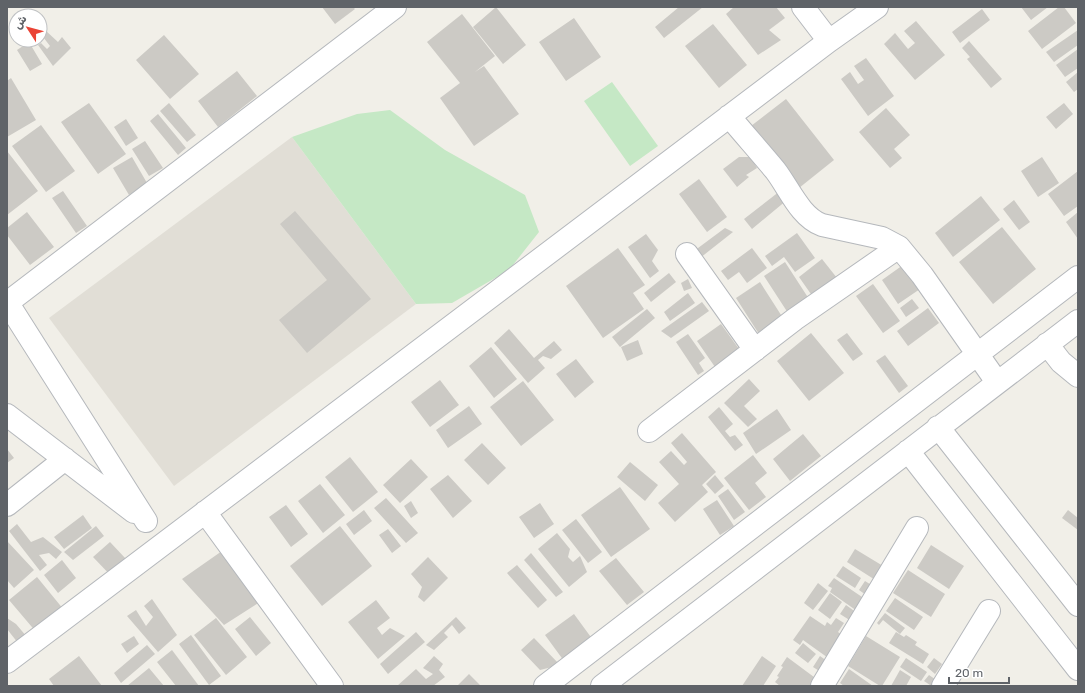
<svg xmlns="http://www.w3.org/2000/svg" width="1085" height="693" viewBox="0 0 1085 693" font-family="Rubik,Vazirmatn,sans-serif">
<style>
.education{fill:#e1ded6}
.green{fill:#c5e8c5}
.building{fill:#cccac5}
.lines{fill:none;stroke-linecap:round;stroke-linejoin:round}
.minor-casing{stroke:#b5b8bc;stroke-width:24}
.minor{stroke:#fff;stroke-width:22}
</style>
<rect width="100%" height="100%" fill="#f1efe8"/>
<path class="education" d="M292,137L416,304L174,486L49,318Z"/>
<path class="green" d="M612,82L658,146L630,166L584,101Z
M390,110L445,150L525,195L539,232L509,270L452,303L416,304L292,137L357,114Z"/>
<path class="building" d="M322,7H353L355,9L335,24Z
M496,7L526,45L503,64L473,27Z
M679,7H703L664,38L655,27Z
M734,7H776L785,18L769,30L781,40L758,55L726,14Z
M1021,7H1048L1031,20Z
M1059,7H1064L1076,23L1042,49L1028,31Z
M982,9L990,20L960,43L952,32Z
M462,14L495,56L475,72L484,66L519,114L474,146L440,98L460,83L427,42Z
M574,18L601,57L566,81L539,42Z
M916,21L945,55L915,80L884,44L895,33L908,49L915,43L904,31Z
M713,24L747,65L719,88L685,46Z
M45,30L58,42L62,37L71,48L53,66L38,45L41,43L47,49L50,46L40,33Z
M1078,30V45L1054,62L1046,52Z
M164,35L199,74L170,99L136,60Z
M969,41L1002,79L991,88L967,59L970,57L962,48Z
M29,42L42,64L30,71L17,50Z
M1078,49V68L1065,77L1056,65Z
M866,58L894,96L868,116L841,79L850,72L858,84L864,80L854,66Z
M237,71L257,96L218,127L198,101Z
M1078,72V89L1074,92L1066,82Z
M11,78L36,120L7,137V81Z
M786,99L834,160L799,188L751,126Z
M89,103L126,154L98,174L61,122Z
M169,103L196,135L187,142L160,111Z
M1064,103L1073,114L1056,129L1046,117Z
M886,108L910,135L894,149L902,158L890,168L859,132Z
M158,114L186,148L178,155L150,121Z
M126,119L138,138L126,146L114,127Z
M41,125L75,171L46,192L12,146Z
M145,141L163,168L149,176L132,149Z
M7,151L38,191L7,215Z
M132,157L147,183L129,195L113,168Z
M739,157H751L757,168L746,175L749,177L737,187L723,169Z
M1042,157L1059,183L1038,197L1021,171Z
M1078,171V206L1064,216L1048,194Z
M699,179L727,217L707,232L679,194Z
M63,191L87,226L76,233L52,198Z
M780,191L787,200L752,229L744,219Z
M981,196L1000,220L953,257L935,233Z
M1014,200L1030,222L1019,230L1003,209Z
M295,211L371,299L307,353L279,320L327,280L280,224Z
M27,212L54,247L30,265L7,235V228Z
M1078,212V239L1066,222Z
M1002,227L1036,269L993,304L959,262Z
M725,228L733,232L700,258L694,251Z
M797,233L815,258L795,272L784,257L772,266L765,256Z
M646,234L658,250L652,261L659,271L650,278L628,247Z
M618,248L645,285L633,293L644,309L603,338L566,286Z
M752,248L767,268L747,283L739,272L728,280L721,271Z
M822,259L837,278L813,297L799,277Z
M785,262L809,299L788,313L764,276Z
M903,265L920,289L898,304L882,280Z
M669,273L676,282L651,302L644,293Z
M688,279L692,288L684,291L681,283Z
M760,282L783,318L759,334L736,298Z
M873,284L900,321L883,333L856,296Z
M688,293L695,303L670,321L664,312Z
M912,299L919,308L906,317L900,308Z
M702,302L709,311L671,338L661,331Z
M928,308L939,323L908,346L897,331Z
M647,309L655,318L620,347L612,337Z
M721,324L739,349L715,367L697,341Z
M509,329L534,358L554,341L562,350L551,359L543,356L538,360L545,368L528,383L494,343Z
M811,333L844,373L809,401L777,361Z
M847,333L863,354L853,361L837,340Z
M688,334L705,358L699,363L704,371L698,375L676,342Z
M638,340L643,354L627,361L621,347Z
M491,347L517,379L494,398L469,366Z
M885,355L908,386L899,393L876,361Z
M576,359L594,382L575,398L556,374Z
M749,379L760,391L744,406L757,419L748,427L724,403Z
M440,380L459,405L430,427L411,402Z
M523,381L554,420L521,446L490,407Z
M469,406L482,424L448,448L436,430Z
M719,407L733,424L725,431L730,437L735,435L743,445L735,451L708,417Z
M777,409L791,430L756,454L743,433Z
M682,433L716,472L702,485L708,492L675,522L658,503L679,484L659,462L671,451L684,465L687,462L671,443Z
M803,434L821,456L790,481L773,459Z
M482,443L506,468L488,485L464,460Z
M7,449L14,458L7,463Z
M753,455L767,473L755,483L766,497L749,510L724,478Z
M350,457L378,492L353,512L325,477Z
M411,459L428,477L400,503L383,485Z
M630,462L658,485L645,501L617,477Z
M448,475L472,501L453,518L430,489Z
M715,475L724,486L715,494L706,484Z
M320,484L345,515L323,533L298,501Z
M620,487L650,529L611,557L581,515Z
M728,489L745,512L734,520L718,496Z
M386,498L418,533L406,543L374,508Z
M717,500L734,526L720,535L703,509Z
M411,501L418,513L411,518L404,506Z
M540,503L554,524L534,538L519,517Z
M286,505L308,534L291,547L269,517Z
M364,510L372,521L354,535L346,524Z
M1068,510L1078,518V530L1062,518Z
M83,515L92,528L64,549L54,537Z
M576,519L602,552L588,563L562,530Z
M17,524L31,542L43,537L62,552L56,559L49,553L39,555L47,565L40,571L9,531Z
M96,526L104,536L73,560L64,552Z
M340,526L372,566L322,606L290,566Z
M388,529L401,546L392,553L379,535Z
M557,533L570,549L568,557L573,562L580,556L587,572L569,587L538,549Z
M7,541L34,570L14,588L7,580Z
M110,542L126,559L115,580L93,557Z
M931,545L964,566L949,589L917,568Z
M855,549L888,569L880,583L847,562Z
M222,551L263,600L224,625L182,579Z
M531,553L563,592L556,597L524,560Z
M428,557L448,578L424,602L418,597L422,587L411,574Z
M616,558L644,592L627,605L599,571Z
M62,560L76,578L58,593L44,575Z
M517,565L547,600L538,608L507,573Z
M843,566L861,578L855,588L836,576Z
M908,570L945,594L931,617L893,593Z
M37,577L64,610L37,633L9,600Z
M834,578L865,599L857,611L830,592L832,588L828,586Z
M865,581L873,586L866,595L859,590Z
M818,583L828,591L813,610L804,603Z
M830,593L842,602L830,619L818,610Z
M895,598L923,617L914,630L886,611Z
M152,599L177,635L158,652L127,616L136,610L146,626L153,617L144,606Z
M376,600L390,618L377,628L382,635L390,628L405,636L378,659L348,622Z
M846,605L857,613L851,621L840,614Z
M885,613L905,628L900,634L883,620L879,625L877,623Z
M574,614L593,640L564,661L545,635Z
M810,616L825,626L827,622L831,625L836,618L844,623L838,632L846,638L831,660L803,640L800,645L793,640Z
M250,617L271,643L256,656L235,629Z
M456,617L466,628L459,634L452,625L444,633L448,637L434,650L426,645Z
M7,618L16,624L27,637L18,643L7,629Z
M216,618L247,657L226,675L194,635Z
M416,632L425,642L388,674L380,664Z
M896,632L904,637L906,635L917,642L915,645L929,654L923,664L889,643Z
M191,635L221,676L209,685L179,644Z
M134,636L139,644L127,653L121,644Z
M866,636L900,657L882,686H880L848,666Z
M534,638L560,665L540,670L521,650Z
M803,643L816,654L808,663L795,653Z
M147,645L155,654L121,683L114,673Z
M172,650L199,686H176L157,662Z
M79,656L102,686H54L49,679Z
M434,656L443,664L439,670L445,677L433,686H397L416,669L426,679L433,674L423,668Z
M762,656L776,666L763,686H742Z
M820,656L831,664L824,674L813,667Z
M787,657L818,680L813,686H780L775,682L779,677L777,676L783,667L781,666Z
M906,658L927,672L921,681L900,667Z
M934,658L942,664L935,674L927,667Z
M149,668L164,686H127Z
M849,669L873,686H844L840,683Z
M900,670L911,677L906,686L898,685L897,686H891Z
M469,674L481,686H457Z
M929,675L942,684L941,686H929L930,685L924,681Z"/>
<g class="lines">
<defs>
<path id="minor" d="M803,7L829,41
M729,116C744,134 760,152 775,170C789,188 800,217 822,225L882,238L899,247L922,275L997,382
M687,254L755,350
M7,302L146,521
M7,303L395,7
M1047,344L1061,362L1078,376
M7,415L134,512
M938,427L1078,605
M649,431L795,319L899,247
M908,451L1078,669
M7,505L65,459
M205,512L332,686
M7,662L829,41L877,7
M545,686L1078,277
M602,686L1078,321
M822,686L917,528
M943,686L989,611"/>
</defs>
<use href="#minor" class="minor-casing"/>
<use href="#minor" class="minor"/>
</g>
<rect width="1085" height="693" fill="none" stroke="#5f6368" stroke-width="16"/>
<g transform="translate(28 28) rotate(306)"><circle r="19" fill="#ffffff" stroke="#bfc1c3"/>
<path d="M0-3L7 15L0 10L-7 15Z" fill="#ea4335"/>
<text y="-6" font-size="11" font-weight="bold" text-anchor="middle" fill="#5f6368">ش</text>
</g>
<path d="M949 677v6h60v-6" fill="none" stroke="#5f6368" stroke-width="2"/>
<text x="955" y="677" font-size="12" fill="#5f6368" stroke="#ffffff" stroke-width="3" paint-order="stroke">20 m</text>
</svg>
